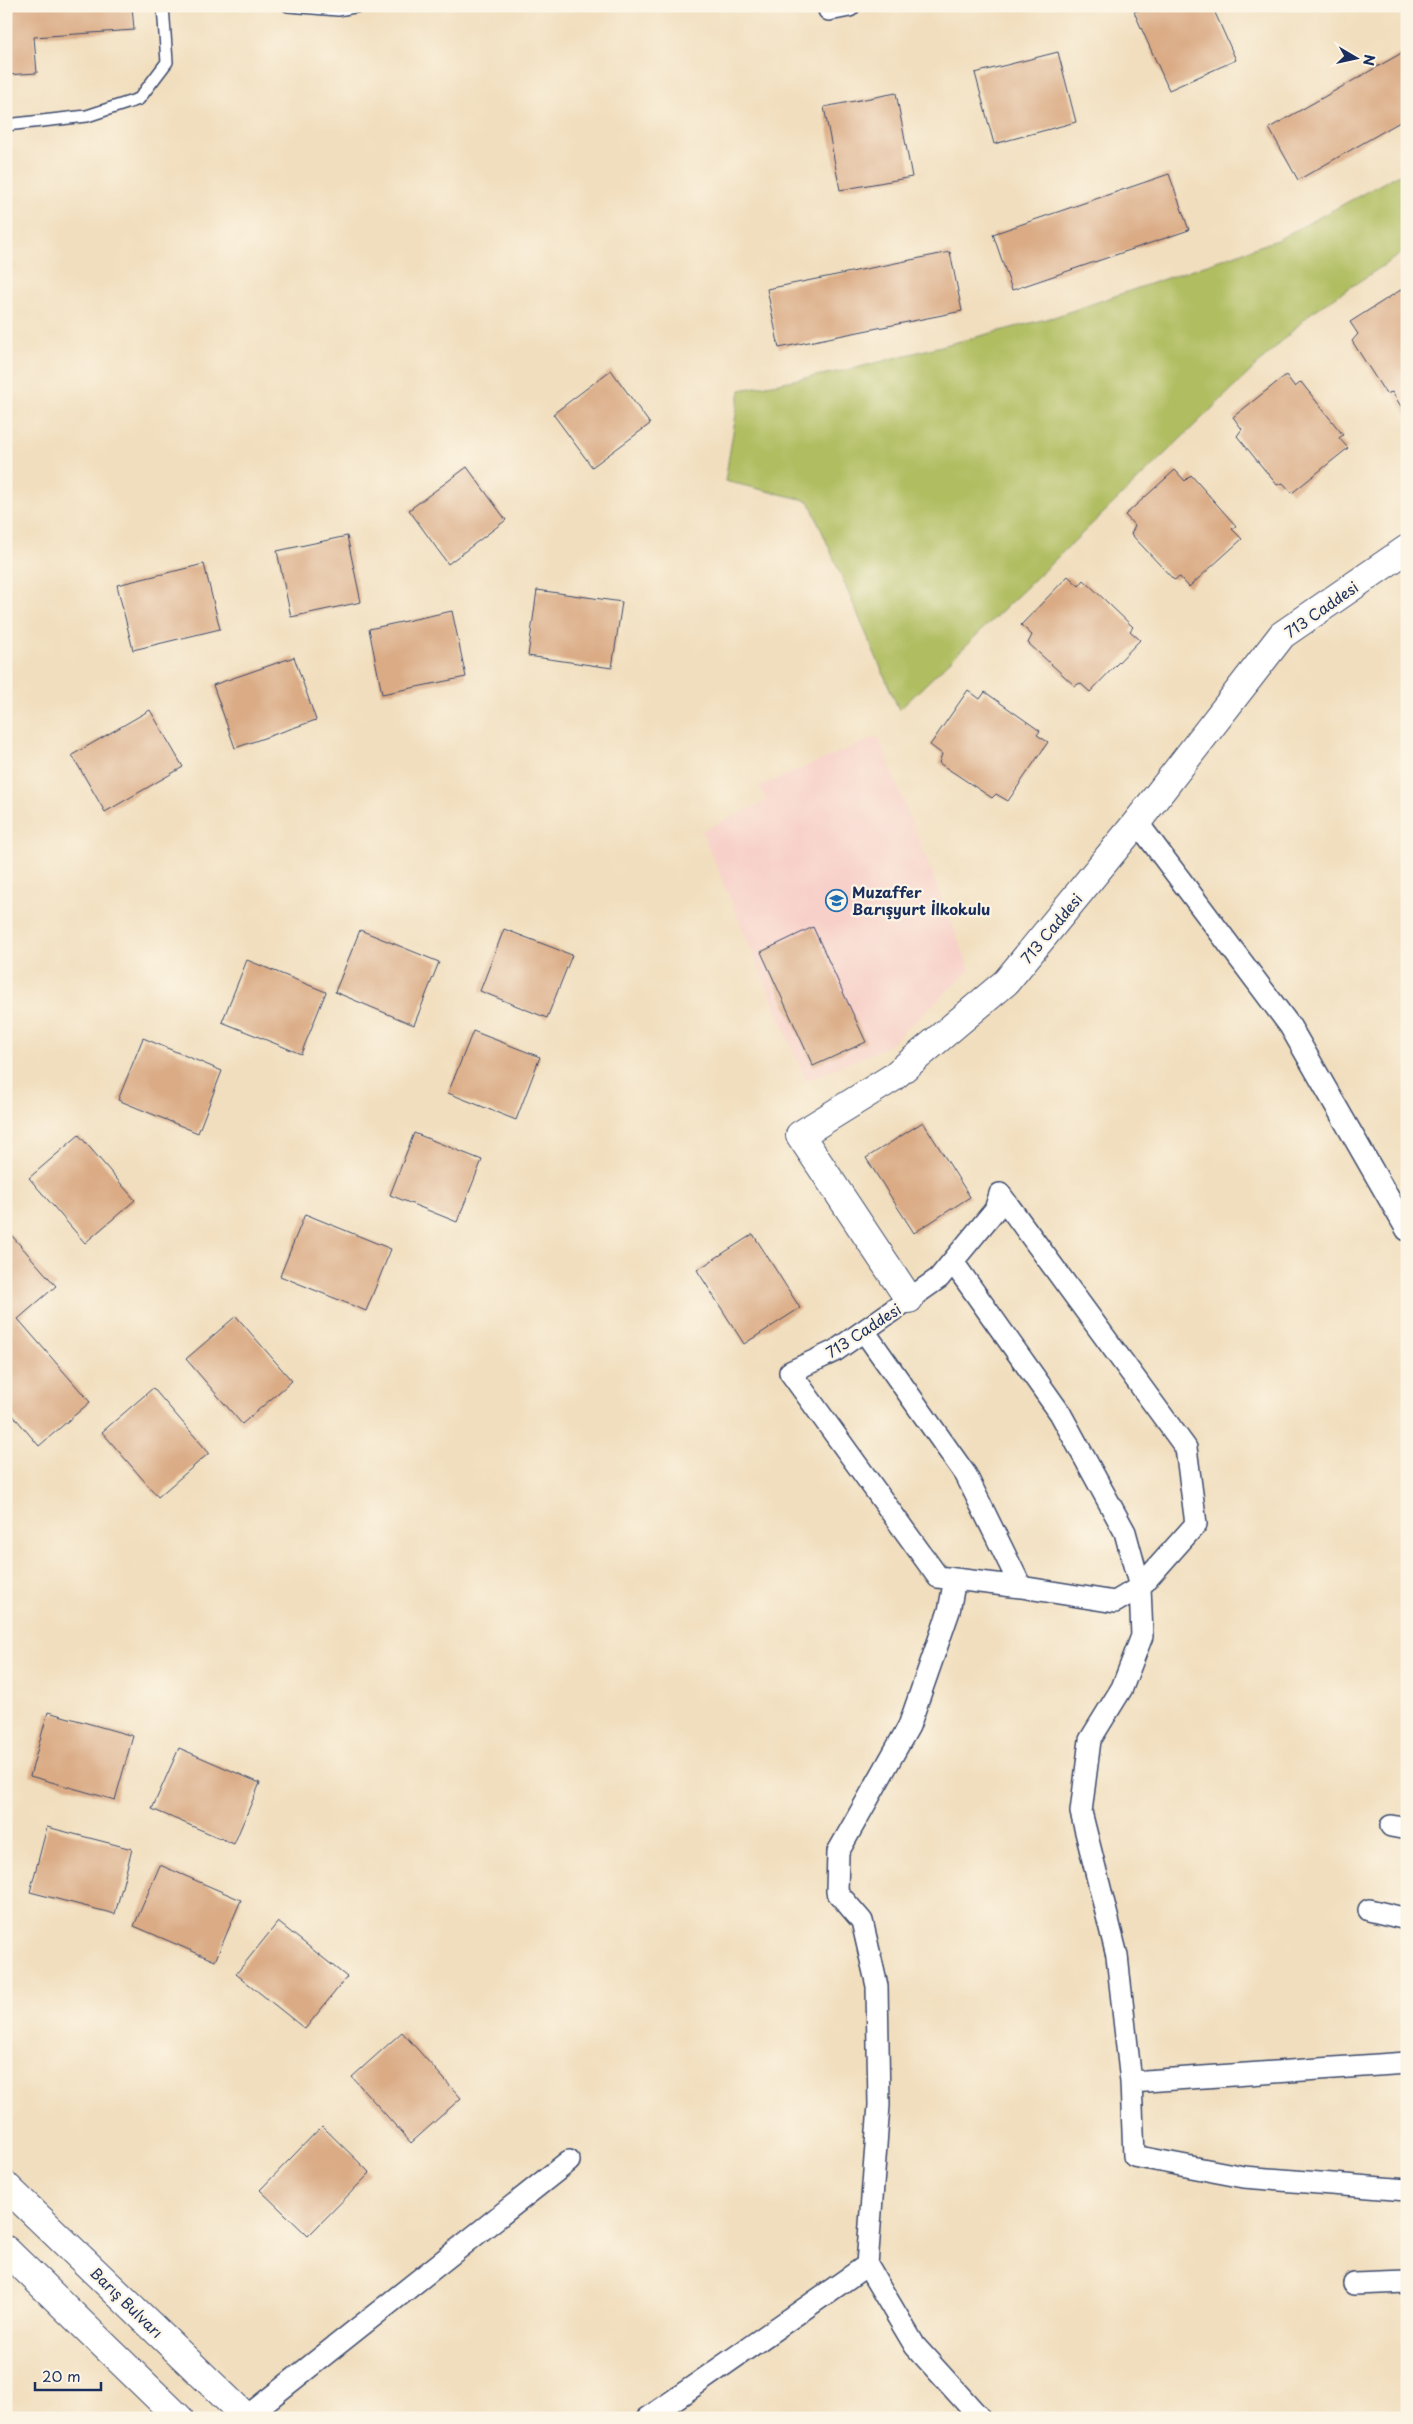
<svg xmlns="http://www.w3.org/2000/svg" width="1413" height="2424" viewBox="0 0 1413 2424" font-family="'Playpen Sans',sans-serif">
<style>
.built{fill:#f7d0c9}
.green{fill:#b0bd60;stroke:#66765f}
.building{fill:#daab85}
.lines{fill:none;stroke-linecap:round;stroke-linejoin:round}
.lane-casing{stroke:#3b496c;stroke-width:14}
.street-casing{stroke:#3b496c;stroke-width:24}
.secondary-casing{stroke:#3b496c;stroke-width:30}
.primary-casing{stroke:#3b496c;stroke-width:30}
.lane{stroke:#fff;stroke-width:11}
.street{stroke:#fff;stroke-width:21}
.secondary{stroke:#fff;stroke-width:28}
.primary{stroke:#fff;stroke-width:28}
.labels{text-anchor:middle;dominant-baseline:central;stroke-width:4.5;stroke-linejoin:round;paint-order:stroke}
.street-label{font-size:15px;fill:#1b2f5e;stroke:#fcf5e5}
.poi-label{font-size:15px;font-weight:bold;fill:#1b2f5e;stroke:#fcf5e5;text-anchor:start}
</style>
<rect width="100%" height="100%" fill="#fcf5e5"/>
<filter id="ink" filterUnits="userSpaceOnUse"><feTurbulence type="fractalNoise" baseFrequency=".02" numOctaves="2"/><feDisplacementMap in="SourceGraphic" scale="10" xChannelSelector="R" yChannelSelector="G"/><feConvolveMatrix kernelMatrix="1 2 1 2 8 2 1 2 1" color-interpolation-filters="sRGB"/></filter>
<filter id="wash" filterUnits="userSpaceOnUse"><feTurbulence type="fractalNoise" baseFrequency=".0096" numOctaves="4" result="noise"/><feDisplacementMap in="SourceGraphic" scale="20" xChannelSelector="R" yChannelSelector="G"/><feGaussianBlur stdDeviation="1.12" result="paint"/><feColorMatrix in="noise" values="0 0 0 0 0 0 0 0 0 0 0 0 0 0 0 0 0 1.4 0 .05"/><feComposite in="paint" operator="in"/></filter>
<g filter="url(#wash)">
<rect width="100%" height="100%" fill="#f1debe"/>
<path class="built" d="M878,736L970,970L888,1046L806,1081L702,831L767,801L759,787Z"/>
<path class="green" d="M1407,170V250L1311,313L899,710L809,501L725,481L740,390L848,370L1054,317L1277,240Z"/>
<g id="blocks">
<path class="building" d="M6,6H132L134,30L34,37L37,73L6,75Z
M1147,6H1212L1236,60L1169,90L1134,12Z
M1407,50V118L1298,180L1269,128Z
M1058,52L1076,122L994,144L975,73Z
M896,93L912,177L840,190L824,107Z
M1169,174L1189,230L1012,290L993,234Z
M950,252L962,311L779,348L767,289Z
M1407,286V416L1392,392L1386,394L1352,341L1358,334L1350,322Z
M611,370L650,424L592,467L553,414Z
M1286,375L1295,387L1301,382L1343,435L1339,438L1348,448L1292,493L1283,483L1277,485L1237,436L1242,429L1233,417Z
M467,467L506,520L448,564L409,510Z
M1175,470L1185,481L1191,475L1236,526L1232,529L1242,539L1189,587L1180,577L1174,580L1131,534L1135,526L1125,515Z
M347,536L361,602L291,617L277,551Z
M204,564L220,629L133,650L117,585Z
M1068,576L1079,586L1084,580L1133,627L1130,631L1140,640L1090,692L1080,683L1075,686L1028,643L1032,635L1021,625Z
M537,590L622,602L612,668L528,656Z
M452,611L466,677L382,694L369,629Z
M294,657L316,720L235,748L213,685Z
M968,690L980,699L985,692L1040,731L1037,735L1048,742L1008,801L996,794L992,798L939,763L942,754L930,745Z
M150,710L183,767L105,812L72,755Z
M813,927L866,1042L813,1066L761,952Z
M504,929L572,955L547,1018L480,991Z
M360,930L439,962L414,1025L335,992Z
M247,960L326,992L301,1054L222,1022Z
M473,1031L540,1057L516,1120L448,1093Z
M143,1038L222,1071L198,1133L118,1100Z
M923,1122L970,1197L914,1233L866,1158Z
M414,1133L482,1160L457,1222L390,1195Z
M79,1135L135,1200L85,1243L29,1178Z
M305,1214L391,1249L366,1311L280,1276Z
M6,1229L56,1286L18,1319L90,1402L39,1446L6,1407Z
M753,1234L800,1308L744,1344L697,1270Z
M236,1316L292,1381L242,1424L186,1359Z
M153,1388L209,1453L158,1497L102,1432Z
M48,1712L133,1736L115,1800L30,1776Z
M179,1748L260,1783L234,1844L152,1809Z
M47,1827L132,1849L115,1914L30,1892Z
M160,1865L241,1900L215,1961L134,1926Z
M278,1922L347,1977L305,2029L236,1974Z
M402,2032L461,2098L411,2143L352,2077Z
M322,2126L370,2173L308,2236L260,2190Z"/>
</g>
</g>
<g filter="url(#ink)">
<use href="#blocks" fill-opacity="0" stroke="#3b496c" stroke-width="1"/>
<g class="lines">
<defs>
<path id="lane" d="M288,6L338,10L359,6
M6,125L87,116L139,99L167,62L163,6"/>
<path id="street" d="M829,10L849,6
M1137,822L1290,1026L1407,1230
M1000,1194L995,1210L939,1278L835,1351L790,1372L938,1577L1021,1587
M953,1262L1060,1413L1125,1532L1140,1587L1196,1524L1186,1448L1000,1194
M864,1331L966,1475L1021,1587L1115,1602L1140,1587L1142,1636L1122,1688L1090,1740L1081,1812L1117,1956L1131,2082L1407,2063
M1391,1826L1407,1829
M1369,1910L1407,1919
M1131,2082L1134,2156L1244,2177L1407,2190
M867,2265L915,2346L980,2418
M1354,2284L1407,2282
M246,2417L569,2161
M648,2418L867,2265L879,2105L877,1986L862,1921L837,1892L838,1852L909,1726L949,1611L955,1579"/>
<path id="secondary" d="M909,1299L800,1135L892,1078L1006,982L1137,822L1282,635L1407,549"/>
<path id="primary" d="M6,2186L247,2418
M6,2250L179,2418"/>
</defs>
<use href="#lane" class="lane-casing"/>
<use href="#street" class="street-casing"/>
<use href="#secondary" class="secondary-casing"/>
<use href="#primary" class="primary-casing"/>
<use href="#lane" class="lane"/>
<use href="#street" class="street"/>
<use href="#secondary" class="secondary"/>
<use href="#primary" class="primary"/>
</g>
</g>
<defs>
<symbol id="school-ring" viewBox="-11 -11 22 22"><circle r="9.5" fill="#fcf5e5" stroke="#1f6fb2" stroke-width="1.5"/><path d="M0-5L7-2L0 1L-7-2ZM-4 1L0 2.5L4 1V4Q0 6-4 4Z" fill="#1f6fb2"/></symbol>
</defs>
<g fill-rule="evenodd">
<use href="#school-ring" x="824" y="888" width="25" height="25"/>
</g>
<g class="labels">
<g class="street-label">
<text transform="translate(1321 609) rotate(-35)">713 Caddesi</text>
<text transform="translate(1051 928) rotate(-50)">713 Caddesi</text>
<text transform="translate(863 1330) rotate(-33)">713 Caddesi</text>
<text transform="translate(127 2302) rotate(44)">Barış Bulvarı</text>
</g>
<g class="poi-label">
<text x="852" y="891">Muzaffer<tspan x="852" dy="17">Barışyurt İlkokulu</tspan></text>
</g>
</g>
<rect width="1413" height="2424" fill="none" stroke="#fcf5e5" stroke-width="25"/>
<g transform="translate(1356 58) rotate(99)" stroke="#fcf5e5" stroke-width="4" paint-order="stroke">
<path d="M0-4L9 19L0 12L-9 19Z" fill="#1b2f5e"/>
<text y="-8" font-size="14" font-weight="bold" text-anchor="middle" fill="#1b2f5e">N</text>
</g>
<path d="M35 2382v8h66v-8" fill="none" stroke="#1b2f5e" stroke-width="2.5"/>
<text x="42" y="2382" font-size="15" fill="#1b2f5e" stroke="#fcf5e5" stroke-width="4" paint-order="stroke">20 m</text>
</svg>
